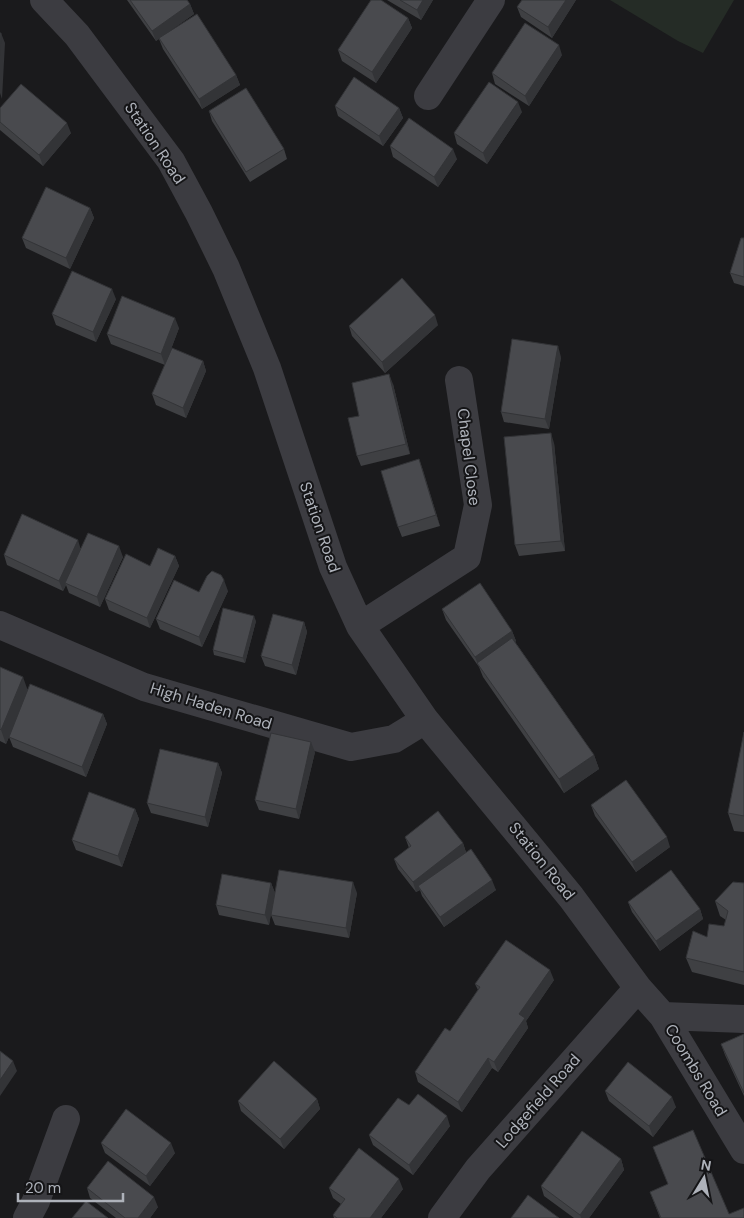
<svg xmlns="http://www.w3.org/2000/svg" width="744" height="1218" viewBox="0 0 744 1218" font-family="'DM Sans',sans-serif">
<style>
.green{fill:#252c26}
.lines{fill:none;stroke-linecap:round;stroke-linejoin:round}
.minor{stroke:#3c3c41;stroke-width:28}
.wall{fill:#3f4043}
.shaded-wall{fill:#333437}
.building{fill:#494a4e;stroke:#333437}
.labels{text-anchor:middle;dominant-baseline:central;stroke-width:4;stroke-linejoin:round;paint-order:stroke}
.street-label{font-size:16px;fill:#aeb2ba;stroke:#151517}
</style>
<rect width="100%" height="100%" fill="#1a1a1c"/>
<path class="green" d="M610,0H734L703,53L678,41Z"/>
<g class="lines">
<path class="minor" d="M44,0L77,35L171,161L199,213L226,268L267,368L333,567L360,626L425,720L571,897L638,988L663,1016L744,1150
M428,96L491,0
M0,625L144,687L351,747L394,739L425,720
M360,626L467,557L478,505L459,380
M663,1016L744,1019
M27,1218L36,1201L66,1119
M442,1218L478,1169L638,988"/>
</g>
<path class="wall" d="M127,0H187L190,4L194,14L161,37L236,75L240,85L202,109L163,49L159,39L156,41Z
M387,0H433L421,20Z
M576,0L552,38L521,17L517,7Z
M408,18L412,28L376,83L342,61L338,50Z
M562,55L529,106L495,84L492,73Z
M335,106L399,108L403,118L383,146L338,116Z
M0,108L71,133L43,166L0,130Z
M209,111L284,149L287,159L250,182L212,121Z
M522,112L487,164L457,144L454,133Z
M390,146L457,159L438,187L393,157Z
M90,208L94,218L70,269L26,248L22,238Z
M744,238V286L734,283L730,273Z
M116,299L96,342L56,325L52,314Z
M438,325L385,373L352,336L349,326Z
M179,328L165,365L111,344L107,334Z
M561,357L549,429L504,422L501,412Z
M203,361L206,371L186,418L156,405L152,394Z
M393,384L410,454L361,466L357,456L359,416Z
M554,443L565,551L519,556L515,545Z
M419,459L440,526L402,537L398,527Z
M81,548L123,557L100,607L69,593L66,585L63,591L7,565L4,555Z
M175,556L179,566L150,628L109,610L105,599L150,566Z
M228,591L202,647L160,629L156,619L199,592Z
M442,609L512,631L516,641L515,642L594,755L599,769L564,793L483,677L479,667L446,620Z
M256,621L245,663L214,655L213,650Z
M304,622L307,632L296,675L265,666L261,656Z
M0,667L28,690L103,714L107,724L86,777L13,747L9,737L6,744L0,741Z
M744,732V832L734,831L728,813Z
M315,752L299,819L259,810L255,800Z
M218,763L222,773L208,827L151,813L147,803Z
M591,805L670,847L636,872L595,816Z
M135,809L139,819L122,867L76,850L72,840Z
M405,837L463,843L466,852L496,890L444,927L422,896L420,890L416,892L398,869L394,859L409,848Z
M271,883L275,893H357L349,938L275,925L271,915L273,901L269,925L219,915L216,905Z
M744,883V985L692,972L686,958L707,937L724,926L726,920L720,916L715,901Z
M628,902L700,909L703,919L660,951L632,912Z
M554,980L526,1021L528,1028L498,1072L492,1068L462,1112L418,1082L415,1072L450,1031L478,990L475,984Z
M744,1034V1096L725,1055L721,1044Z
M605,1091L676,1107L653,1137L609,1101Z
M317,1099L320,1109L284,1149L241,1111L238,1101Z
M409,1105L450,1126L413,1175L373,1145L369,1135Z
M101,1143L175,1153L150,1186L105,1153Z
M653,1147L729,1214L744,1218H660L650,1192L668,1184Z
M621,1159L624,1170L589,1218H574L544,1196L541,1186Z
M87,1188L158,1207L150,1218H116L90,1198Z
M329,1188L403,1189L381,1218H334L333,1215L341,1204L333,1198Z"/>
<path class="shaded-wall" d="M423,0H433L421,20L417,10Z
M566,0H576L552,38L548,27Z
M190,4L194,14L156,41L152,31Z
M408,18L412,28L376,83L372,72Z
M1,33L5,43L2,99L0,93V56Z
M559,45L562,55L529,106L525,96Z
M236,75L240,85L202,109L199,99Z
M518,102L522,112L487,164L483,153Z
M399,108L403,118L383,146L379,136Z
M67,123L71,133L43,166L39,155Z
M453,149L457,159L438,187L434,177Z
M90,208L94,218L70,269L66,258Z
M112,289L116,299L96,342L93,332Z
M435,315L438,325L385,373L382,362Z
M175,318L179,328L165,365L161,354Z
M558,346L561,357L549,429L545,419Z
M203,361L206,371L186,418L183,408Z
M389,374L393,384L410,454L406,444Z
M551,433L554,443L565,551L561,541Z
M419,459L423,470L440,526L436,515Z
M78,540L81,550L65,583L66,585L63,591L59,581Z
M119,546L123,557L100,607L97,597Z
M175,556L179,566L150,628L147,618Z
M224,580L228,591L202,647L199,637Z
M254,616L256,621L245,663L243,658Z
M304,622L307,632L296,675L292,665Z
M512,631L516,641L480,666L477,663L479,667L475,657Z
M23,677L28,691L6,744L1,730Z
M103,714L107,724L86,777L82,767Z
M311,742L315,752L299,819L296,809Z
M594,755L599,769L564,793L559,779Z
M218,763L222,773L208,827L205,817Z
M135,809L139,819L122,867L118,856Z
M667,837L670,847L636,872L632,862Z
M463,843L466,853L418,886L420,890L416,892L413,882Z
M492,880L496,890L444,927L440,917Z
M353,882L357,893L349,938L346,928Z
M271,883L275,893L269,925L265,915Z
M700,909L703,919L660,951L656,941Z
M550,970L554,980L526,1021L528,1028L498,1072L494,1062L519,1014Z
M488,1058L492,1068L462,1112L458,1102Z
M13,1061L17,1071L0,1096V1080Z
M672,1097L676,1107L653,1137L649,1126Z
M317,1099L320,1109L284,1149L280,1139Z
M447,1116L450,1126L413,1175L409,1165Z
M171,1143L175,1153L150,1186L146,1176Z
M621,1159L624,1170L589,1218H581L580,1215Z
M399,1179L403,1189L381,1218H370Z
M154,1197L158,1207L150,1218H138Z"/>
<path class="building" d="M130,0H187L190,4L152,31Z
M371,0H381L408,18L372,72L338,50Z
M400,0H423L417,10Z
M522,0H566L548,27L517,7Z
M197,14L236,75L199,99L159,38Z
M525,23L559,45L525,96L492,73Z
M0,33H1L0,56Z
M354,77L399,108L379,136L335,106Z
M489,82L518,102L483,153L454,133Z
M21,84L67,123L39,155L0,122V108Z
M246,88L284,149L246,172L209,111Z
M409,118L453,149L434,177L390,146Z
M46,187L90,208L66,258L22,238Z
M741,238H744V277L730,273Z
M72,271L112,289L93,332L52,314Z
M402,278L435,315L382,362L349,326Z
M122,296L175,318L161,354L107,334Z
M512,339L558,346L545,419L501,412Z
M172,348L203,361L183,408L152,394Z
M389,374L406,444L357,456L348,418L359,416L352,383Z
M551,433L561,541L515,545L504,437Z
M419,459L436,515L398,527L381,471Z
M22,514L78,540L59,581L4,555Z
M88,533L119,546L97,597L65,583Z
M158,548L175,556L147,618L105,599L126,554L150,566Z
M212,571L221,575L224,580L199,637L156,619L174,580L199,592L207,576Z
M480,583L512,631L475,657L442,609Z
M223,608L254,616L243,658L213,650Z
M273,614L304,622L292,665L261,656Z
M512,638L594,755L559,779L477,663Z
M0,667L23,677L1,730L0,729Z
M30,684L103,714L82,767L9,737Z
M744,732V816L728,813Z
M271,733L311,742L296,809L255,800Z
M160,749L218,763L205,817L147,803Z
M626,780L667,837L632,862L591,805Z
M89,792L135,809L118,856L72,840Z
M438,811L463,843L413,882L394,859L411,846L405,837Z
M471,849L492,880L440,917L418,886Z
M279,870L353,882L346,928L271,915Z
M671,870L700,909L656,941L628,902Z
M222,874L271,883L265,915L216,905Z
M733,882L744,883V972L686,958L693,931L707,937L709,924L724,926L728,911L715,901Z
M506,940L550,970L519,1014L525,1018L494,1062L488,1058L458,1102L415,1072L445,1028L450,1031L480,987L475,984Z
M744,1034V1093L721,1044Z
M0,1051L13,1061L0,1080Z
M274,1061L317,1099L280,1139L238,1101Z
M628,1062L672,1097L649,1126L605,1091Z
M418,1094L447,1116L409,1165L369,1135L398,1098L409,1105Z
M126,1109L171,1143L146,1176L101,1143Z
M693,1130L729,1214L744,1208V1218H661L650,1192L668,1184L653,1147Z
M582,1131L621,1159L580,1215L541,1186Z
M359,1148L399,1179L370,1218H337L333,1215L345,1199L329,1188Z
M108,1161L154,1197L138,1218H125L87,1188Z
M528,1195L559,1218H511Z
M86,1201L108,1218H72Z"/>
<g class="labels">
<g class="street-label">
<text transform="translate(155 143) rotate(56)">Station Road</text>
<text transform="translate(469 457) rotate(83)">Chapel Close</text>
<text transform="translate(320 527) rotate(71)">Station Road</text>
<text transform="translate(211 706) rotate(17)">High Haden Road</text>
<text transform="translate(542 861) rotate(51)">Station Road</text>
<text transform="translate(696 1070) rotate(59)">Coombs Road</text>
<text transform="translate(538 1101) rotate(-49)">Lodgefield Road</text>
</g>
</g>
<g transform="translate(704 1178) rotate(10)" stroke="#151517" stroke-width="4" paint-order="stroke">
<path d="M0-4L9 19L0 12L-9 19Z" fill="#aeb2ba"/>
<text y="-8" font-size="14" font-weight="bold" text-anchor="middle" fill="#aeb2ba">N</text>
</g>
<path d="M18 1193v8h105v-8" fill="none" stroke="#aeb2ba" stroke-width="2.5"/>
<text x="25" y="1193" font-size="15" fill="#aeb2ba" stroke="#151517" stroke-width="4" paint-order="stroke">20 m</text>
</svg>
